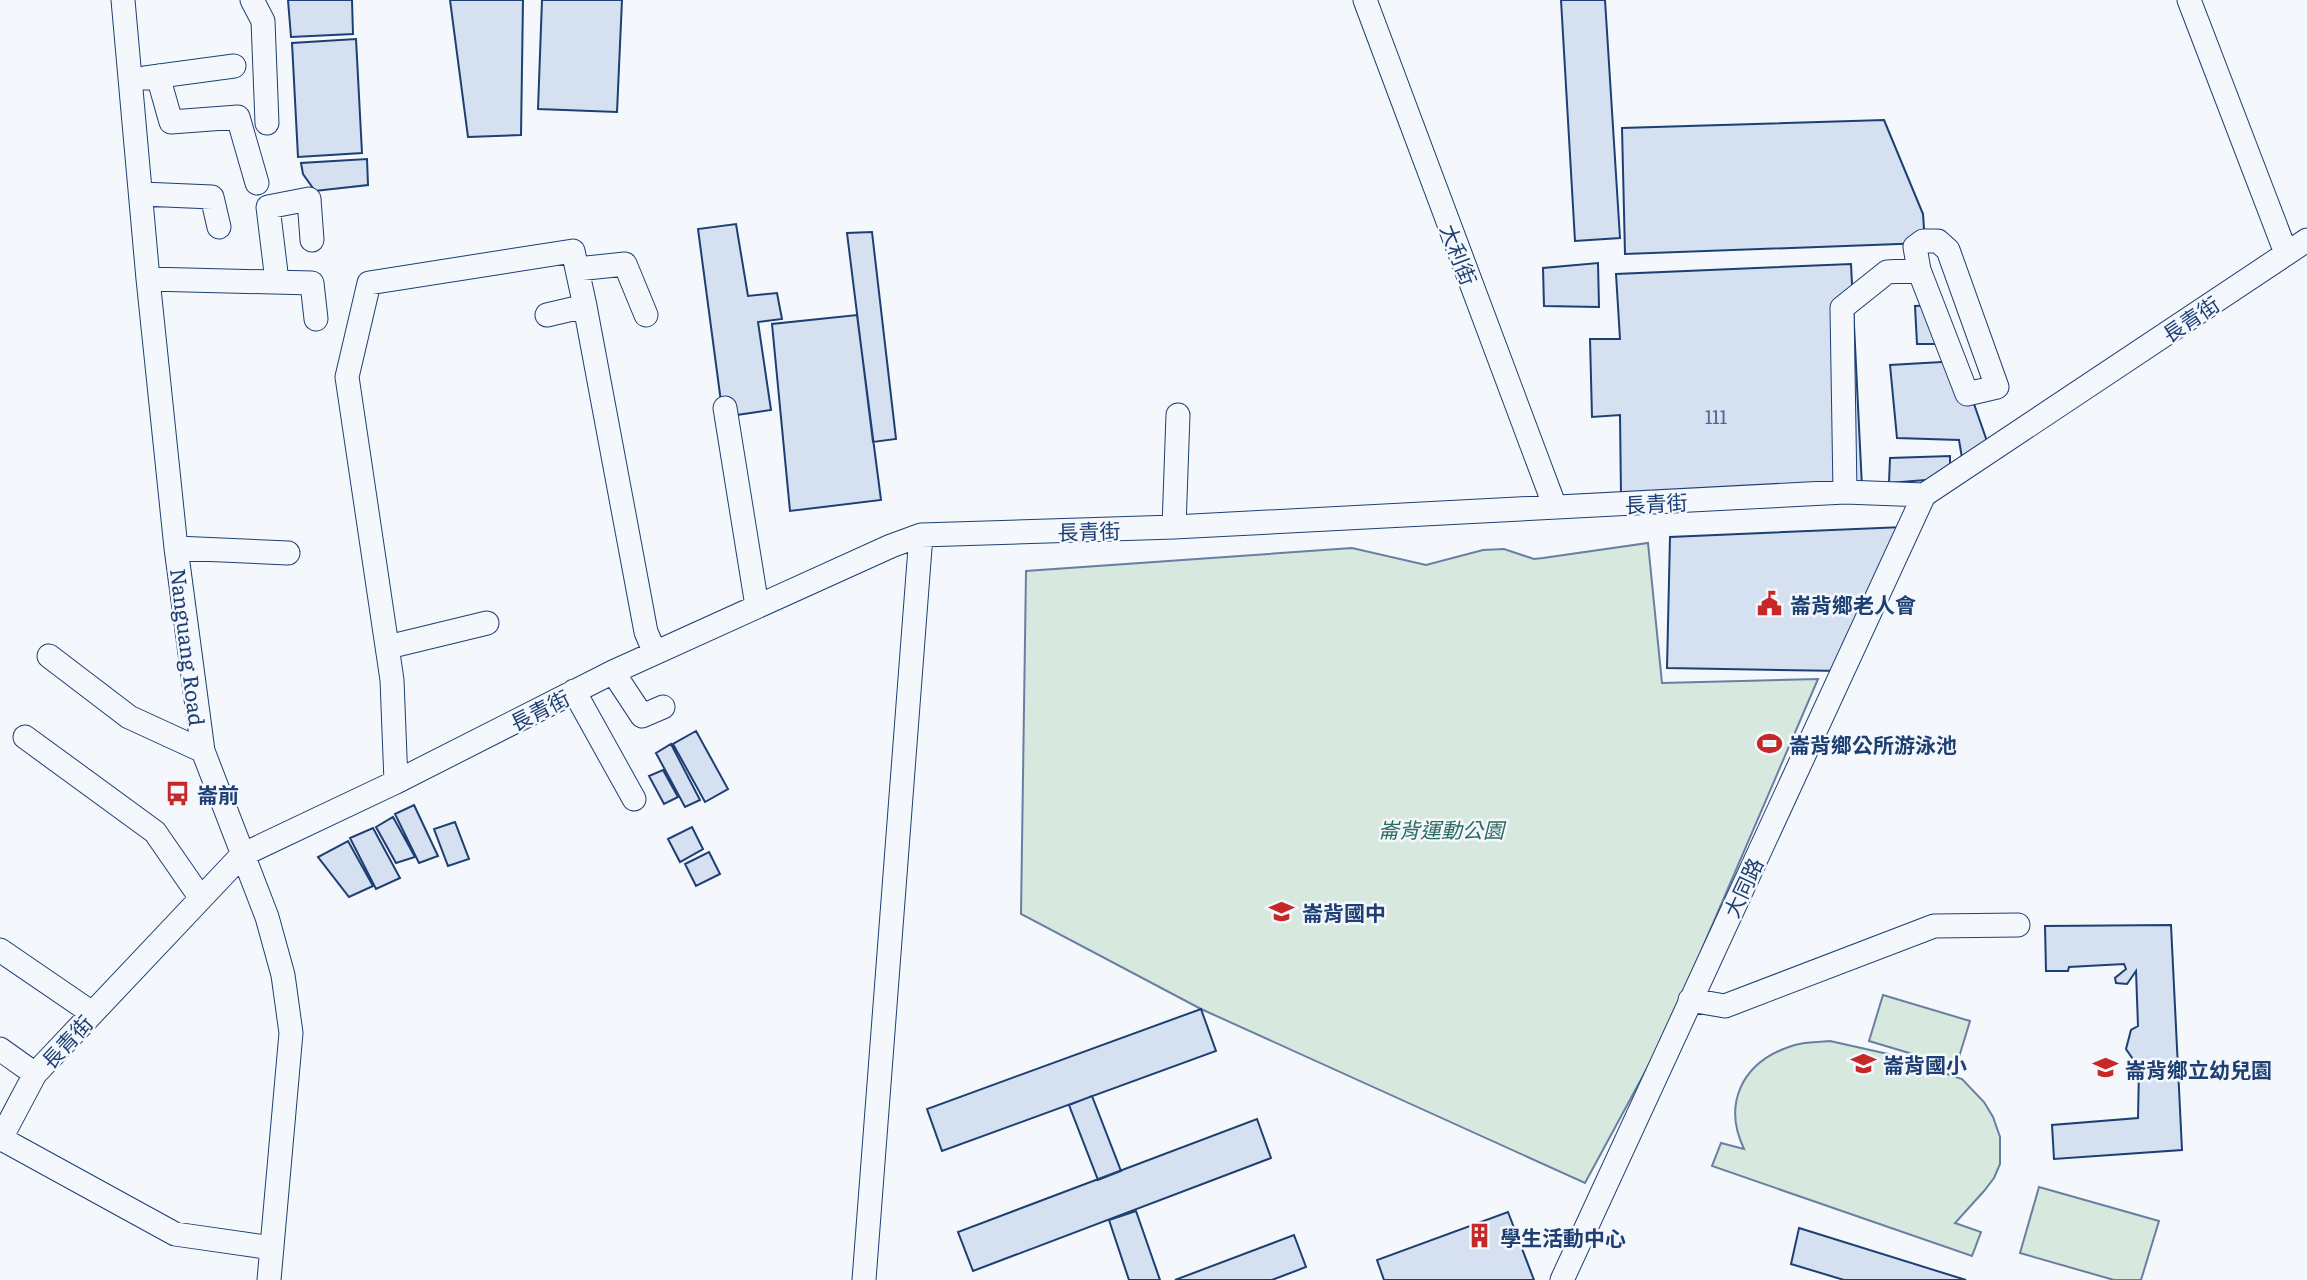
<svg xmlns="http://www.w3.org/2000/svg" width="2307" height="1280" viewBox="0 0 2307 1280" font-family="Literata,'Noto Sans TC',serif">
<style>
.green{fill:#d7e8df;stroke:#687fa3;stroke-width:2}
.building{fill:#d5e0f0;stroke:#1d3f73;stroke-width:2}
.lines{fill:none;stroke-linecap:round;stroke-linejoin:round}
.minor-casing{stroke:#1d3f73;stroke-width:25}
.minor{stroke:#f4f7fb;stroke-width:23}
.labels{text-anchor:middle;dominant-baseline:central;stroke-width:5;stroke-linejoin:round;paint-order:stroke}
.number-label{font-size:18px;fill:#4b6792}
.street-label{font-size:21px;fill:#1d3f73;stroke:#f4f7fb}
.poi-label{font-size:21px;font-weight:bold;fill:#1d3f73;stroke:#f4f7fb;text-anchor:start}
.park-label{font-size:21px;font-style:italic;fill:#2c6c60;stroke:#f4f7fb}
</style>
<rect width="100%" height="100%" fill="#f4f7fb"/>
<path class="green" d="M1648,543L1662,683L1818,679L1665,1035L1585,1183L1201,1009L1021,914L1026,571L1352,548L1426,565L1483,550L1504,549L1534,559L1543,558Z
M1883,995L1970,1021L1956,1067L1869,1041Z
M1830,1041L1888,1054L1962,1079L1984,1102L1993,1117L2000,1137V1164L1994,1178L1984,1191L1955,1223L1981,1232L1972,1256L1712,1166L1721,1143L1744,1149C1723,1105 1741,1065 1786,1048C1800,1042 1815,1042 1830,1041Z
M2039,1187L2159,1221L2141,1280H2114L2020,1253Z"/>
<path class="building" d="M288,0H352L353,34L291,37Z
M450,0H523L521,135L468,137Z
M542,0H622L617,112L538,109Z
M1561,0H1605L1620,238L1575,241Z
M356,39L362,153L298,157L292,43Z
M1884,120L1923,214L1925,243L1625,254L1622,128Z
M367,159L368,185L315,191L303,174L301,163Z
M736,224L748,296L777,293L782,319L758,322L771,410L723,417L698,229Z
M872,232L896,439L873,442L847,233Z
M1598,263L1599,307L1544,306L1543,268Z
M1851,264L1862,487L1621,495L1620,415L1592,417L1590,339H1620L1616,274Z
M1942,305V344H1917L1915,306Z
M857,315L881,500L790,511L772,324Z
M1959,361L1989,447L1962,458L1959,440L1897,438L1890,365Z
M1950,456V478L1889,483L1890,458Z
M1903,527L1844,671L1667,668L1670,537Z
M696,731L728,789L705,802L673,744Z
M671,744L700,800L685,807L656,753Z
M663,770L678,797L664,804L649,776Z
M414,805L438,856L419,863L395,814Z
M393,817L415,857L396,863L376,827Z
M455,822L469,859L448,866L434,829Z
M692,827L703,849L680,862L668,839Z
M373,828L400,878L376,889L350,838Z
M348,841L373,886L349,897L318,857Z
M709,852L720,874L696,886L685,864Z
M2171,925L2182,1150L2054,1159L2052,1125L2138,1118L2139,1068L2126,1049L2131,1030L2138,1026L2136,971L2127,984L2116,983L2115,978L2126,969L2124,964L2069,967L2068,971H2046L2045,926Z
M1201,1009L1216,1051L942,1151L927,1109Z
M1092,1096L1121,1171L1098,1180L1069,1105Z
M1257,1119L1271,1158L973,1271L958,1232Z
M1136,1211L1160,1280H1129L1109,1220Z
M1508,1212L1534,1280H1384L1377,1260Z
M1799,1228L1966,1280H1844L1791,1264Z
M1294,1235L1306,1267L1272,1280H1175Z"/>
<g class="lines">
<defs>
<path id="minor" d="M123,0L148,279L176,548L203,751L267,917L283,975L291,1033L269,1280
M252,0L263,21L267,123
M1365,0L1555,507
M2189,0L2286,253
M158,76L171,122L238,117L257,183
M145,78L234,66
M142,194L212,197L219,227
M577,269L625,264L646,315
M148,279L312,283L316,319
M277,281L268,207L309,199L312,240
M547,315L585,306
M725,408L757,606
M1845,492L1842,308L1887,272L1919,270L1967,394L1997,387L1948,250L1938,241H1923L1915,247L1919,270
M1174,527L1178,415
M176,548L288,553
M388,647L487,623
M49,656L129,717L203,751
M613,672L642,716L663,707
M574,691L634,799
M25,737L155,832L200,897
M396,782L392,680L347,377L369,283L573,251L585,306L646,632L655,653
M0,950L92,1013
M1690,1000L1725,1006L1934,926L2018,925
M0,1049L35,1074
M0,1138L175,1234L272,1248
M0,1140L35,1074L242,855L396,782L613,672L891,546L921,535L1174,527L1845,492L1924,495L2307,240
M864,1280L921,535
M1562,1280L1924,495"/>
</defs>
<use href="#minor" class="minor-casing"/>
<use href="#minor" class="minor"/>
</g>
<defs>
<symbol id="civic-bare" viewBox="-9 -9 18 18"><path d="M-.6-6.5H3V-4.5H.6V-3L4-1V1h2V6H-6V1h2V-1L-.6-3ZM-1.2 2.5V6h2.4V2.5Z" fill="#c62828" stroke="#f4f7fb" stroke-width="2.5" paint-order="stroke"/></symbol>
<symbol id="stadium-bare" viewBox="-9 -9 18 18"><path d="M0-5a6.5 5 0 1 0 0 10a6.5 5 0 1 0 0-10ZM-3.5-1.8h7v3.6h-7Z" fill="#c62828" stroke="#f4f7fb" stroke-width="2.5" paint-order="stroke"/></symbol>
<symbol id="bus-bare" viewBox="-9 -9 18 18"><path d="M-5-6H5V4H4V6H2V4H-2V6H-4V4H-5ZM-3.5-4V0h7V-4ZM-3.5 1.2v1.5H-2V1.2ZM2 1.2v1.5H3.5V1.2Z" fill="#c62828" stroke="#f4f7fb" stroke-width="2.5" paint-order="stroke"/></symbol>
<symbol id="school-bare" viewBox="-9 -9 18 18"><path d="M0-5L7-2L0 1L-7-2ZM-4 1L0 2.5L4 1V4Q0 6-4 4Z" fill="#c62828" stroke="#f4f7fb" stroke-width="2.5" paint-order="stroke"/></symbol>
<symbol id="building-bare" viewBox="-9 -9 18 18"><path d="M-4-6H4V6H1V3H-1V6H-4ZM-2.5-4.3h1.7v1.8h-1.7ZM.8-4.3h1.7v1.8H.8ZM-2.5-1h1.7V.8h-1.7ZM.8-1h1.7V.8H.8Z" fill="#c62828" stroke="#f4f7fb" stroke-width="2.5" paint-order="stroke"/></symbol>
</defs>
<g fill-rule="evenodd">
<use href="#civic-bare" x="1752" y="586" width="35" height="35"/>
<use href="#stadium-bare" x="1752" y="726" width="35" height="35"/>
<use href="#bus-bare" x="160" y="776" width="35" height="35"/>
<use href="#school-bare" x="1264" y="894" width="35" height="35"/>
<use href="#school-bare" x="1846" y="1046" width="35" height="35"/>
<use href="#school-bare" x="2088" y="1050" width="35" height="35"/>
<use href="#building-bare" x="1462" y="1218" width="35" height="35"/>
</g>
<g class="labels">
<g class="number-label">
<text x="1716" y="416">111</text>
</g>
<g class="street-label">
<text transform="translate(1460 254) rotate(69)">大利街</text>
<text transform="translate(2190 318) rotate(-34)">長青街</text>
<text transform="translate(1656 502) rotate(-3)">長青街</text>
<text transform="translate(1089 530) rotate(-2)">長青街</text>
<text transform="translate(189 647) rotate(83)">Nanguang Road</text>
<text transform="translate(539 709) rotate(-27)">長青街</text>
<text transform="translate(1742 887) rotate(-65)">大同路</text>
<text transform="translate(66 1041) rotate(-47)">長青街</text>
</g>
<g class="poi-label">
<text x="1790" y="603">崙背鄉老人會</text>
<text x="1789" y="743">崙背鄉公所游泳池</text>
<text x="197" y="793">崙前</text>
<text x="1302" y="911">崙背國中</text>
<text x="1883" y="1063">崙背國小</text>
<text x="2125" y="1068">崙背鄉立幼兒園</text>
<text x="1500" y="1236">學生活動中心</text>
</g>
<g class="park-label">
<text x="1441" y="828">崙背運動公園</text>
</g>
</g>
</svg>
